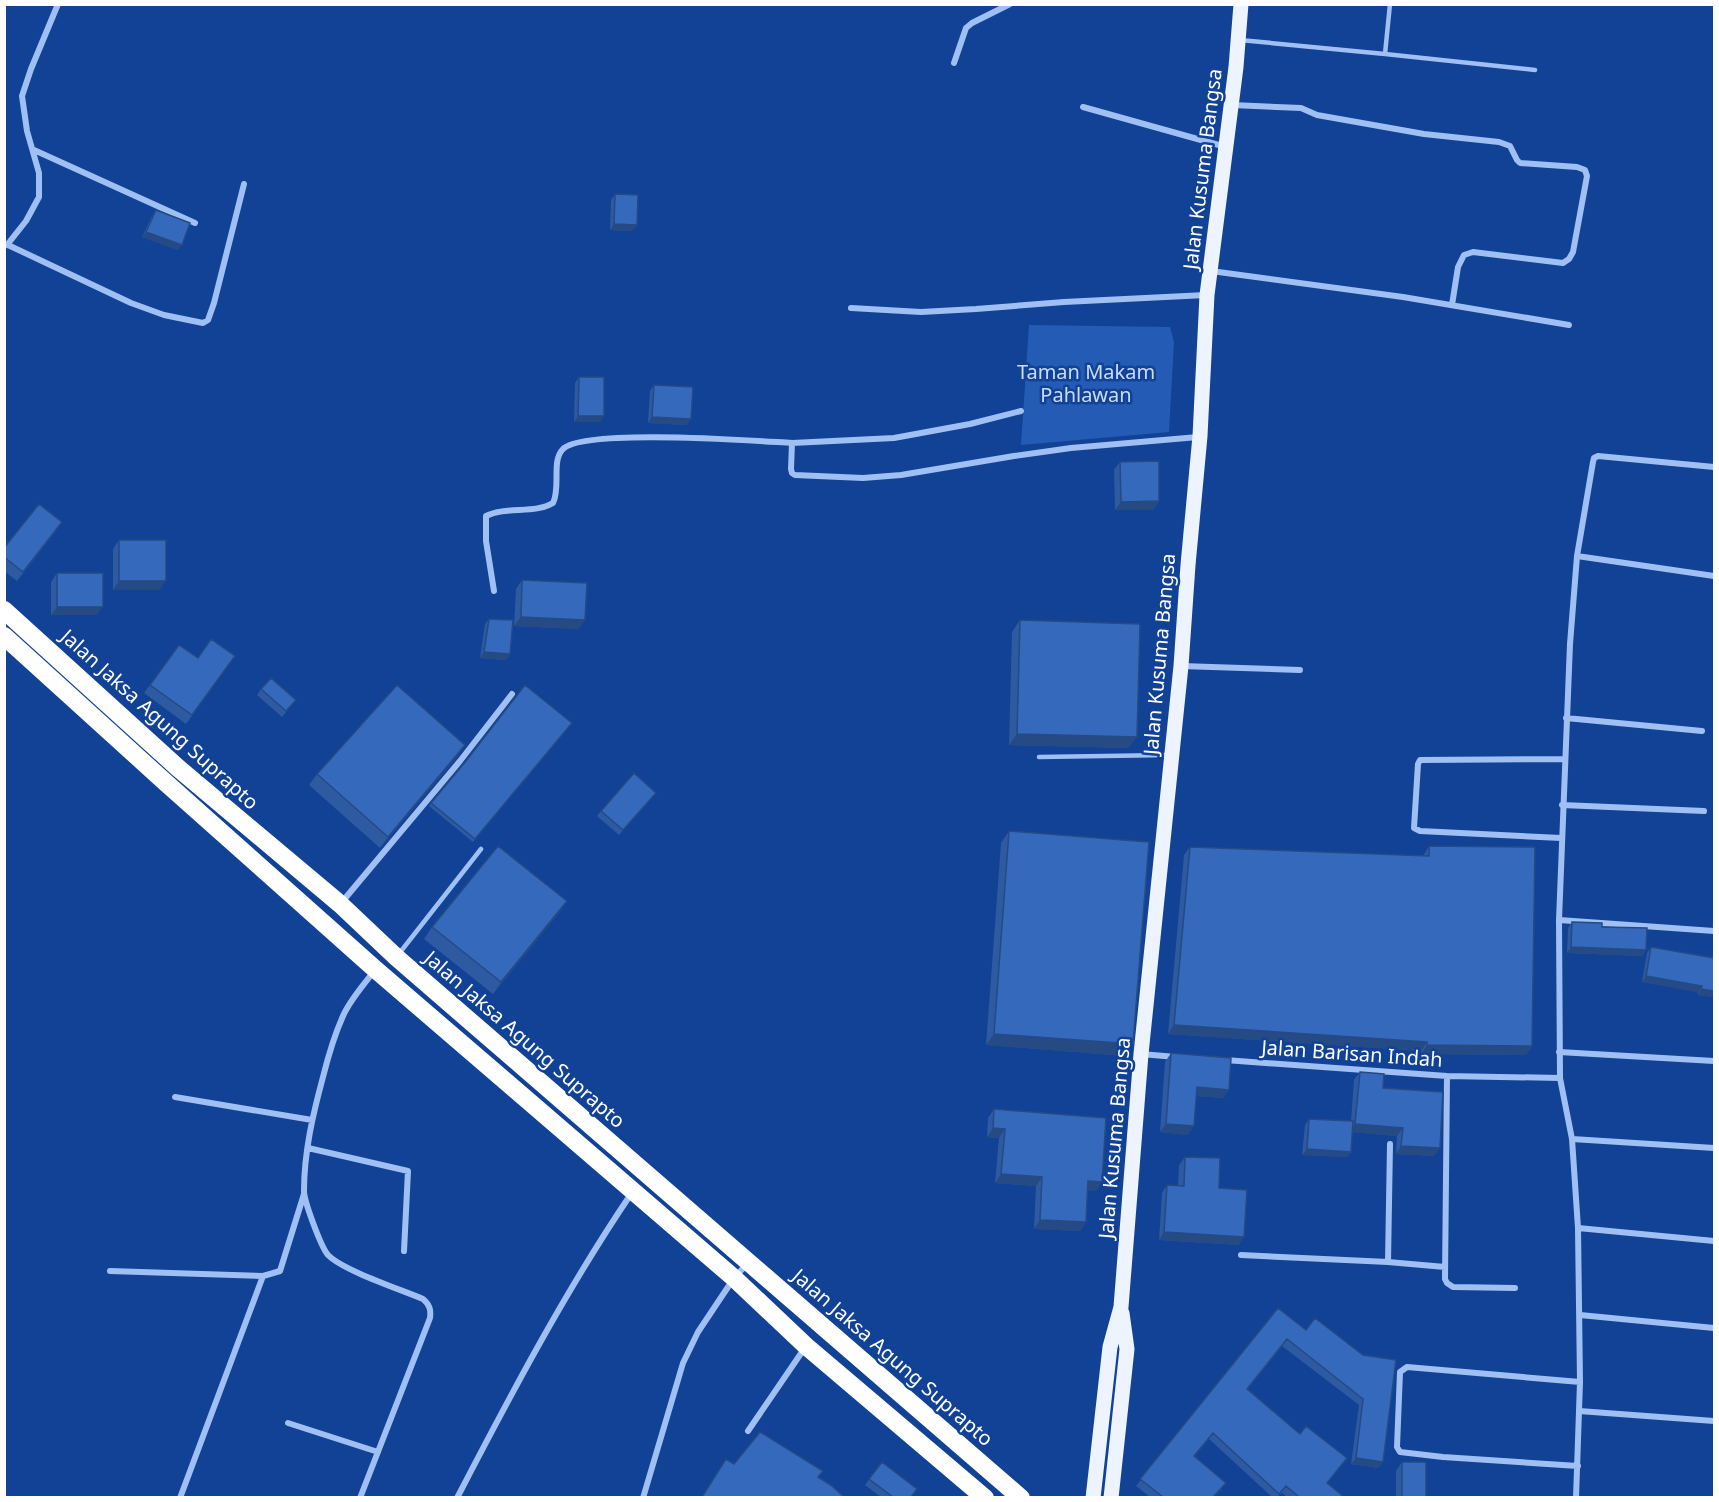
<svg xmlns="http://www.w3.org/2000/svg" width="1719" height="1502" viewBox="0 0 1719 1502" font-family="'Noto Sans',sans-serif">
<style>
.green{fill:#245bb5}
.lines{fill:none;stroke-linecap:round;stroke-linejoin:round}
.lane{stroke:#a0c0f3;stroke-width:4.5}
.street{stroke:#a0c0f3;stroke-width:6}
.primary{stroke:#edf3ff;stroke-width:15}
.highway{stroke:#fff;stroke-width:18}
.wall{fill:#2e5aa2}
.shaded-wall{fill:#254a84}
.building{fill:#3569bc;stroke:#254a84;stroke-width:1.5}
.labels{text-anchor:middle;dominant-baseline:central;stroke-width:5;stroke-linejoin:round;paint-order:stroke}
.street-label{font-size:20px;fill:#fff;stroke:#114296}
.park-label{font-size:20px;fill:#c8ddfd;stroke:#114296}
</style>
<rect width="100%" height="100%" fill="#114296"/>
<path class="green" d="M1029,325L1170,327L1174,342L1169,432L1021,445Z"/>
<g class="lines">
<path class="lane" d="M1240,40L1385,54L1535,70
M1385,54L1390,4
M1039,757L1169,755
M398,955L481,849"/>
<path class="street" d="M954,63L966,28L972,23L1010,4
M1232,105L1301,108L1317,115L1424,134L1499,142L1510,146L1517,160L1520,163L1577,167L1585,170L1587,176L1573,252L1569,259L1563,263L1473,252L1464,255L1458,267L1452,305
M1083,107L1226,147
M34,150L195,223
M7,245L26,221L39,197V173L27,131L22,96L31,69L58,4
M8,245L131,303L164,315L203,323L208,320L214,303L244,184
M1211,271L1403,297L1569,325
M851,308L921,312L976,309L1064,302L1206,295
M792,443L894,438L970,424L1021,411
M1577,556L1714,576
M494,591L486,541V516C506,506 535,514 553,503C561,487 551,461 563,449C585,428 755,441 792,443L791,469L792,473L795,475L863,478L901,475L1014,456L1071,448L1198,437
M1181,666L1300,670
M1566,718L1702,731
M1562,805L1704,811
M1561,838L1420,831L1414,828L1418,764L1420,760L1564,759
M342,902L460,761L512,694
M1559,920L1714,931
M1559,1052L1714,1061
M1141,1054L1176,1057
M1225,1060L1447,1076L1560,1078
M1447,1076L1445,1279L1447,1283L1453,1287L1515,1288
M175,1097L312,1120
M1572,1139L1714,1148
M1390,1144L1388,1262L1445,1267
M308,1148L408,1171L404,1251
M1578,1228L1714,1241
M1241,1255L1388,1262
M110,1271L263,1276L280,1271L304,1194
M1580,1315L1714,1328
M1579,1411L1714,1421
M288,1423L378,1452
M748,1431L804,1349
M1578,1466L1443,1457L1400,1452L1397,1447L1400,1372L1407,1367L1580,1382
M180,1498L263,1276
M360,1498L430,1318C431,1310 430,1305 423,1299C402,1290 342,1270 328,1255C321,1247 304,1201 304,1191C304,1152 313,1114 323,1077C328,1057 334,1036 343,1016C350,1000 363,986 374,971
M457,1498C511,1394 566,1290 631,1194
M643,1498L683,1363L698,1332L734,1278L748,1263
M1576,1498L1580,1382L1578,1228L1572,1139L1560,1078L1559,920L1570,644L1577,556L1593,462L1594,458L1598,456L1714,467"/>
<path class="primary" d="M1093,1498L1110,1347L1121,1307L1141,1054L1181,666L1188,565L1200,436L1207,295L1236,67L1241,4
M1111,1498L1127,1349L1122,1313"/>
<path class="highway" d="M4,610L177,767L340,904L396,957L1021,1498
M4,636L165,782L375,969L734,1278L806,1346L985,1498"/>
</g>
<path class="wall" d="M615,194L632,231L610,230L611,200Z
M156,210L178,250L142,237L152,216Z
M579,377L600,422H574L575,383Z
M654,385L687,425L648,423L650,391Z
M1120,462L1159,501L1153,510H1115L1114,470Z
M56,531L17,581L4,571V548Z
M119,540L160,590H113V549Z
M57,573L97,615H51V582Z
M522,580L579,629L514,626L516,589Z
M489,619L510,654L506,660L480,658L485,624Z
M1020,620L1129,748L1009,745L1012,632Z
M179,645L198,658L235,656L186,724L144,693Z
M261,689L296,700L282,717L257,695Z
M572,723L473,842L429,806L466,761Z
M465,745L457,757L380,848L309,785L317,774Z
M656,793L619,835L597,816L601,811Z
M1009,831L1125,1056L986,1045L1001,843Z
M1429,846L1532,1046L1526,1055L1421,1054V1051L1168,1034L1184,855L1190,847L1423,856Z
M567,901L559,913L493,994L424,939L432,927Z
M1572,922L1602,927L1646,950L1642,956L1567,953L1568,928Z
M1651,947L1712,957L1714,954V997L1697,995L1698,992L1642,982L1647,953Z
M1171,1053L1229,1090L1223,1098L1196,1096L1188,1135L1160,1132L1165,1062Z
M1360,1072L1383,1088L1434,1156L1396,1154L1397,1136L1352,1132L1351,1152L1347,1157L1302,1155L1305,1125L1309,1119L1351,1121L1354,1080Z
M994,1109L1102,1182L1096,1191L1087,1190L1086,1222L1080,1231L1034,1229L1036,1186L995,1183L999,1138L987,1137L988,1118Z
M1185,1157L1219,1188L1239,1245L1159,1240L1162,1193L1167,1185L1178,1186L1179,1165Z
M1278,1308L1306,1330L1363,1355L1379,1468L1351,1464L1359,1405L1282,1346L1248,1389L1300,1434L1342,1464L1327,1483L1344,1497H1287L1282,1493L1277,1497H1272L1209,1439L1195,1456L1222,1489L1214,1497H1150L1136,1486Z
M882,1462L911,1497H881L865,1485Z
M1402,1462L1426,1497H1396V1471Z"/>
<path class="shaded-wall" d="M614,224L637,225L632,231L610,230Z
M146,232L182,245L178,250L142,237Z
M578,416H604L600,422H574Z
M652,417L691,419L687,425L648,423Z
M1159,501L1153,510H1115L1121,502Z
M119,581H166L160,590H113Z
M57,607H103L97,615H51Z
M521,617L585,620L579,629L514,626Z
M484,652L510,654L506,660L480,658Z
M1017,734L1137,737L1129,748L1009,745Z
M465,745L457,757L380,848L388,837Z
M567,901L559,913L493,994L501,982Z
M1571,947L1646,950L1642,956L1567,953Z
M1646,976L1702,986L1698,992L1642,982Z
M1701,989L1714,991V997L1697,995Z
M1174,1025L1427,1042L1421,1051L1168,1034Z
M994,1034L1133,1044L1125,1056L986,1045Z
M1427,1045L1532,1046L1526,1055L1421,1054Z
M1197,1087L1229,1090L1223,1098L1191,1096Z
M1166,1124L1194,1126L1188,1135L1160,1132Z
M1355,1124L1403,1128L1397,1136L1350,1132Z
M993,1128L1005,1129L999,1138L987,1137Z
M1401,1146L1440,1148L1434,1156L1396,1154Z
M1307,1149L1351,1152L1347,1157L1302,1155Z
M1001,1174L1042,1177L1036,1186L995,1183Z
M1088,1181L1102,1182L1096,1191L1082,1190Z
M1040,1220L1086,1222L1080,1231L1034,1229Z
M1164,1232L1244,1237L1239,1245L1159,1240Z
M1356,1458L1383,1462L1379,1468L1351,1464Z"/>
<path class="building" d="M615,194L638,195L637,225L614,224Z
M156,210L190,223L182,245L146,232Z
M579,377H604V416H578Z
M654,385L693,387L691,419L652,417Z
M1159,461V501L1121,502L1120,462Z
M39,504L62,522L23,572L4,557V548Z
M119,540H166V581H119Z
M57,573H103V607H57Z
M522,580L587,583L585,620L521,617Z
M489,619L513,620L510,654L484,652Z
M1020,620L1140,624L1137,737L1017,734Z
M211,639L235,656L192,715L150,685L179,645L198,658Z
M271,678L296,700L286,711L261,689Z
M397,685L465,745L388,837L317,774Z
M525,685L572,723L475,839L431,803L466,761Z
M634,773L656,793L623,830L601,811Z
M1009,831L1149,842L1133,1044L994,1034Z
M498,846L567,901L501,982L432,927Z
M1429,846L1535,847L1532,1046L1427,1045V1042L1174,1025L1190,847L1429,856Z
M1572,922L1602,923V927L1647,928L1646,950L1571,947Z
M1651,947L1714,958V991L1701,989L1702,986L1646,976Z
M1171,1053L1231,1058L1229,1090L1197,1087L1194,1126L1166,1124Z
M1360,1072L1384,1074L1383,1088L1443,1092L1440,1148L1401,1146L1403,1128L1355,1124Z
M994,1109L1106,1118L1102,1182L1088,1181L1086,1222L1040,1220L1042,1177L1001,1174L1005,1129L993,1128Z
M1309,1119L1353,1121L1351,1152L1307,1149Z
M1185,1157L1220,1158L1219,1188L1247,1190L1244,1237L1164,1232L1167,1185L1184,1186Z
M1278,1308L1306,1330L1315,1318L1363,1355L1396,1360L1383,1462L1356,1458L1363,1399L1287,1339L1247,1389L1300,1434L1306,1426L1347,1458L1327,1483L1344,1497H1299L1286,1486L1279,1494L1213,1433L1194,1456L1226,1483L1213,1497H1163L1140,1479Z
M760,1432L823,1471L818,1477L832,1486L844,1497H702L726,1459L734,1464Z
M882,1462L917,1489L911,1497H893L869,1479Z
M1402,1462H1426V1497H1402Z"/>
<g class="labels">
<g class="street-label">
<text transform="translate(1202 169) rotate(-83)">Jalan Kusuma Bangsa</text>
<text transform="translate(1159 654) rotate(-85)">Jalan Kusuma Bangsa</text>
<text transform="translate(160 719) rotate(42)">Jalan Jaksa Agung Suprapto</text>
<text transform="translate(525 1039) rotate(41)">Jalan Jaksa Agung Suprapto</text>
<text transform="translate(1352 1053) rotate(4)">Jalan Barisan Indah</text>
<text transform="translate(1114 1138) rotate(-85)">Jalan Kusuma Bangsa</text>
<text transform="translate(893 1357) rotate(41)">Jalan Jaksa Agung Suprapto</text>
</g>
<g class="park-label">
<text x="1086" y="371">Taman Makam<tspan x="1086" dy="23">Pahlawan</tspan></text>
</g>
</g>
<rect width="1719" height="1502" fill="none" stroke="#ffffff" stroke-width="12"/>
</svg>
